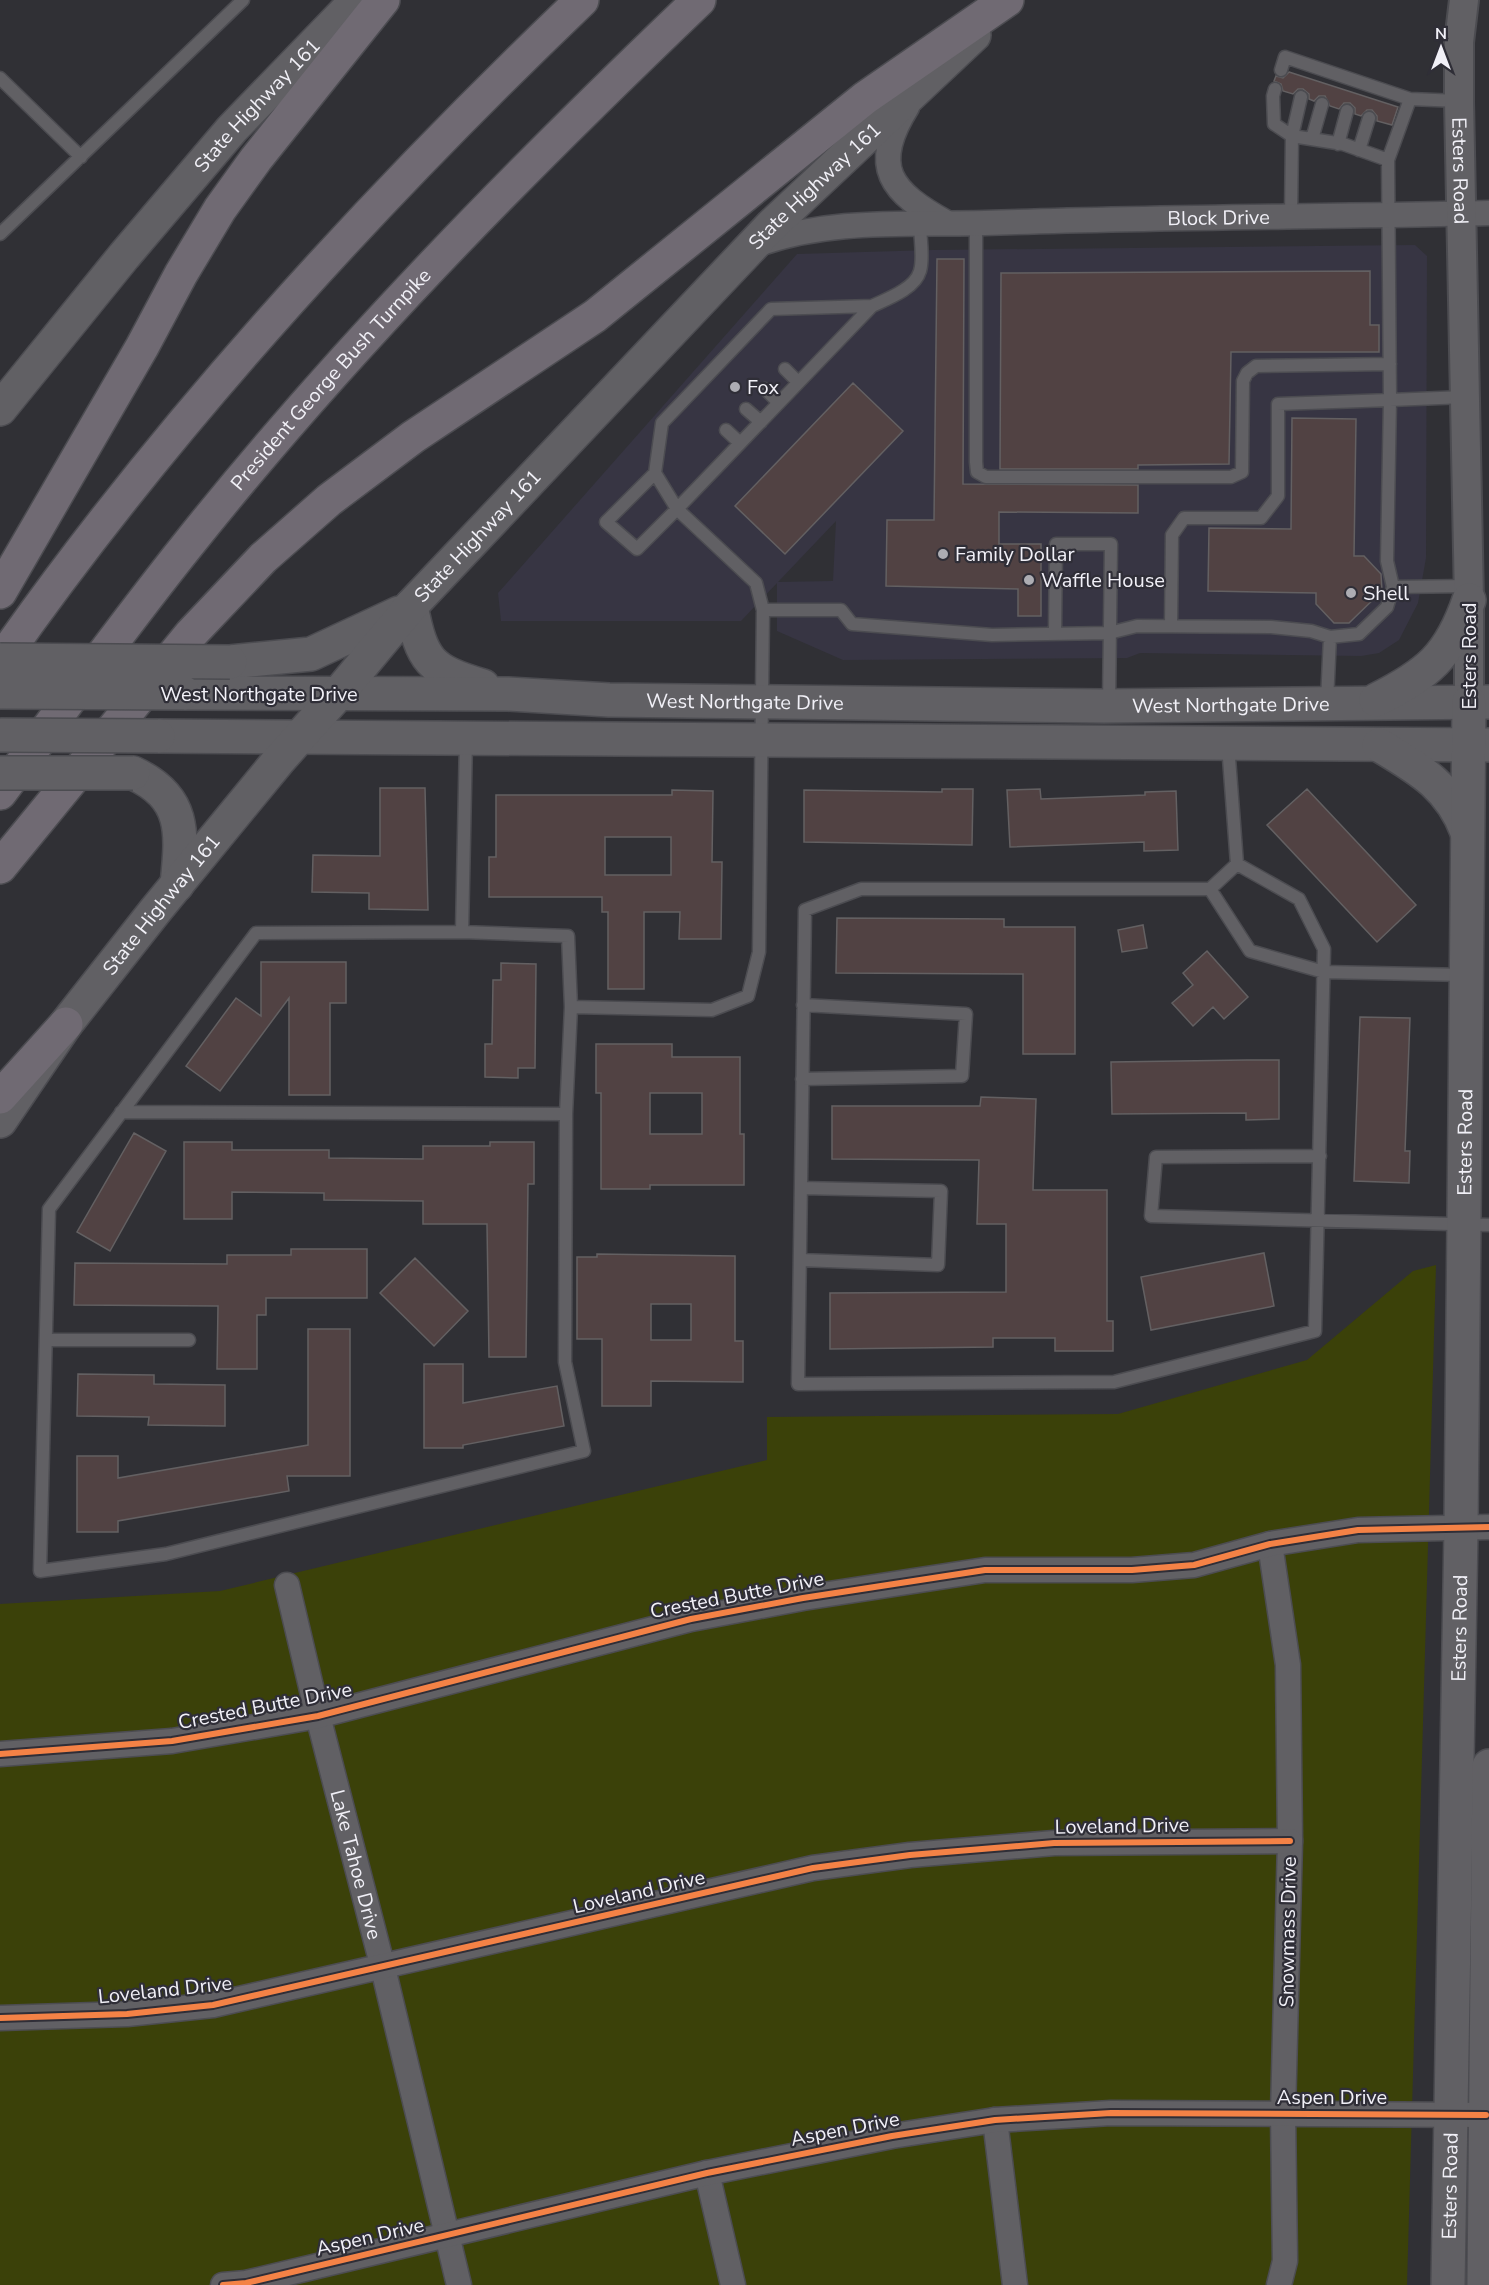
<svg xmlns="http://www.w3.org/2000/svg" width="1489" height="2285" viewBox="0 0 1489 2285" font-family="'Nunito Sans',sans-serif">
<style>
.built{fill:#373543;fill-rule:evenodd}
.green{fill:#3b4109}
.building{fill:#514243;stroke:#636062;stroke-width:1.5;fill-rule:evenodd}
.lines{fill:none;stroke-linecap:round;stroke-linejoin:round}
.service-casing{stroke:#4c4c51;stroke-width:15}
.minor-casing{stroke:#4c4c51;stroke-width:27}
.tertiary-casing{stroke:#4c4c51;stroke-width:32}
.secondary-casing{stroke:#4c4c51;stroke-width:36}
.motorway-casing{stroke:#4c4c51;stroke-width:36}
.service{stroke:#616064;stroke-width:12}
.minor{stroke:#616064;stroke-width:24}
.tertiary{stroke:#616064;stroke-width:28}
.secondary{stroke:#616064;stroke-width:33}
.motorway{stroke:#706a73;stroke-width:33}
.secondary-bridge-casing{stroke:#4c4c51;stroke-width:36;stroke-linecap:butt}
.secondary-bridge{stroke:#616064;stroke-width:33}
.cycleway-casing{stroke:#2f2e37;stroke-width:10}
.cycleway{stroke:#f48246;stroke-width:6}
.poi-dot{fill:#adadb3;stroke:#2f2e37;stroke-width:2}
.labels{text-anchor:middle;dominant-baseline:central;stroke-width:4.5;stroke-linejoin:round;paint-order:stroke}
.street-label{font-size:20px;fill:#f1f0f7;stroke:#2f2e37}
.poi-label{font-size:20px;fill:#f1f0f7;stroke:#2f2e37;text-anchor:start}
</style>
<rect width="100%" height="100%" fill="#303035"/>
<path class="built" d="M1415,245L1427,256L1426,558L1418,603L1399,640L1379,653L1361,656L1140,653L1127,658L843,660L777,631V583L741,621H501L498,593L797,254L932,250ZM836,521L833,581L778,582Z"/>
<path class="green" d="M1436,1265L1407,2285H0V1604L220,1591L767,1460V1417L1118,1414L1307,1360L1413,1271Z"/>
<path class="building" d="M1289,72L1398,107L1392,125L1377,121V116L1372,110H1367L1361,116L1355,114V108L1350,103H1344L1339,109L1330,106L1325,96H1319L1314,101L1309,99V94L1303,89H1298L1293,94L1283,91L1281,84L1274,81L1276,76L1283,78Z
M937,259H964L963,484L1138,485V513L999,512V544H1041V616H1018V589L886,586L887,520H934Z
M1370,271V325H1379V352H1231L1229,464L1138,465V469H1000L1001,273Z
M853,383L903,431L785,554L735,506Z
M1292,418L1356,419L1354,556H1364L1381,574L1382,591L1349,623H1334L1316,604V593L1208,591L1209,528L1291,529Z
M380,788H425L428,910L369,909V893L312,892L313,855L380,856Z
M942,789H973L972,845L804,842V790L942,792Z
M1040,789L1041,799L1145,795V792L1176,791L1178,850L1144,851V842L1010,847L1007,790Z
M1307,789L1416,905L1377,942L1267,825Z
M672,790L713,791L712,862H722L721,939H679L680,912H644V989H608V912H602V897H489V857H496V795H672ZM605,837H671V875H605Z
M837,918L1004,919V927H1075V1054H1023V974L836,973Z
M1143,925L1147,948L1122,952L1118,930Z
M1207,951L1248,997L1224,1019L1213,1007L1193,1026L1172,1003L1193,985L1183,973Z
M261,962H346V1003H330V1095H289V998L220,1091L186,1066L236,998L261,1016Z
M501,963L536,964L535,1068H518V1078L485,1077V1044H492L493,980H501Z
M1360,1017L1410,1018L1405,1151H1410L1409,1183L1354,1181Z
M596,1044H672V1057H740V1134H744V1185H650V1189H601V1093H596ZM650,1093H702V1134H650Z
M1247,1060H1279V1119L1246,1120V1113L1112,1114L1111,1062Z
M981,1097L1036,1099L1033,1190H1107V1321H1113V1351H1055V1338H993V1347L830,1349V1293L1006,1292V1224H977L979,1160L832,1159V1106H980Z
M134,1133L166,1151L110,1251L77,1232Z
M184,1142H232V1150H329V1158L423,1159V1146H490V1142H534V1184H528L526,1357H489L487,1224H423V1201L324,1200V1193L232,1192V1219H184Z
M291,1249H367V1298H266V1315H257V1369H217L218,1306L74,1305L75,1263L227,1264V1255H291Z
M1264,1253L1274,1306L1151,1330L1141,1277Z
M597,1254L735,1256V1341H743V1382L651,1381V1406H602V1339H577V1257H597ZM651,1304H691V1340H651Z
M415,1258L468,1311L434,1346L380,1293Z
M308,1329H350V1476H287L289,1491L118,1521V1532H77V1456H118V1478L308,1445Z
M424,1364H463V1403L557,1386L564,1426L463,1445V1448H424Z
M78,1374L154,1375V1384L225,1385V1426L148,1425L149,1417L77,1416Z"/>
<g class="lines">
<defs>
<path id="service" d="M1281,70L1285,57L1410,99
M0,78L81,157
M1275,89L1273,96L1274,124L1292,136L1301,97
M1312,139L1322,104
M1338,144L1347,111
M1359,150L1369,118
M1388,160L1410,99L1459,101
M976,223V462L977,472L986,477H1231L1242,472L1243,381L1247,373L1256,366L1390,364
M0,234L243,0
M785,369L798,382
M765,389L779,403
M746,409L761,422
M726,430L740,443
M655,473L677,509L637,549L606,522L655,473L662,423L771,309L872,306
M1393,587L1469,586
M763,610L756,583L677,509L872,306C887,299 915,289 920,271C924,258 920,238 920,224
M1171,626L1172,535L1184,518H1261L1278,496V404L1390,400L1388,160L1343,144L1292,136L1291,216
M1055,633L1056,544H1111L1109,705
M1327,701L1330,637
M466,739L462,932L256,933L49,1209L40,1571L166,1554L584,1451L565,1362L566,1114L571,1007L712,1010L748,996L759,952L763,610H841L852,624L992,635L1109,633L1137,626L1271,627L1311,631L1330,637L1359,634L1387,607L1393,587L1387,561L1390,400L1465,397
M1228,745L1237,864L1210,889H861L805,910L798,1384L1114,1382L1315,1331L1324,949L1299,899L1237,864
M1210,889L1250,951L1324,972L1466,975
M462,932L568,936L571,1007
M802,1079L962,1076L966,1014L803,1005
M121,1112L566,1114
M1320,1156L1156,1157L1151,1216L1489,1225
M800,1260L938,1265L941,1191L801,1188
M46,1340H189"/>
<g id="minor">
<path d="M907,107C869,168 891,192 947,223"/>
<path id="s1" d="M756,245C828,218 909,225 985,223C1153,217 1321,217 1489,213"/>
<path d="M1270,1544L1288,1665L1290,1841L1283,2113L1285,2261L1279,2285"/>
<path id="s2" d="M287,1585L318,1716L383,1968L459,2285"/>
<path d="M0,1754L172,1741L318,1716L691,1619L803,1598L985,1570H1132L1194,1565L1270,1544L1358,1530L1489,1527"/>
<path d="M0,2018L127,2014L213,2005L813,1868L910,1855L1054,1843L1290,1841"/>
<path d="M995,2120L1015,2285"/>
<path d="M707,2173L733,2285"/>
<path d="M223,2285L246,2283L707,2173L892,2136L995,2120L1111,2113L1486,2115"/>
</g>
<g id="tertiary">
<path id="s3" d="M1464,0L1459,42V101L1469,600V702"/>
</g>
<g id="secondary">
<path id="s4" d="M0,409L124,256L232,129L357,0"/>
<path d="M411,606C422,661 429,670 483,686"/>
<path d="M230,662L311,654L399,613"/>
<path id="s5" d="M184,693L508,694L609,700L1104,706L1489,702"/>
<path d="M1376,700C1428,674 1450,656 1469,600"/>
<path d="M158,736L1489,745"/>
<path d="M1379,745C1419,769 1450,786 1467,832"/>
<path d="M133,773C187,798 182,834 177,885"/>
<path id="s6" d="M0,1121L66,1024L155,911L279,760L338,694L411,606L772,225L974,35"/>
<path id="s7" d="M1448,2285L1461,1528L1469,702"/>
<path d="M1484,2285L1489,1766"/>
</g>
<g id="motorway">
<path d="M0,592L142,347L181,274L220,209L256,159L383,0"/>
<path d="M0,662C168,422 371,202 582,0"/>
<path id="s8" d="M0,793C61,711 122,627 186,547C341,352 519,172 699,0"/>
<path d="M0,867L191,634L263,558L329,500L413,437L595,316L865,98L1007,0"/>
<path d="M0,1097L66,1024"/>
</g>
</defs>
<use href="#service" class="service-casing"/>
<use href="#minor" class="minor-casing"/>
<use href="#tertiary" class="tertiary-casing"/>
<use href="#secondary" class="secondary-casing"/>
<use href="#motorway" class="motorway-casing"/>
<use href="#service" class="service"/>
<use href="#minor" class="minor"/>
<use href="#tertiary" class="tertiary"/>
<use href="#secondary" class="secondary"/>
<use href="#motorway" class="motorway"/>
<defs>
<path id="secondary-bridge" d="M0,660L230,662
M0,692L184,693
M0,735L158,736
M0,773H133"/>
</defs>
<use href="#secondary-bridge" class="secondary-bridge-casing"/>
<use href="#secondary-bridge" class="secondary-bridge"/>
<defs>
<path id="cycleway" d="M0,1754L172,1741L318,1716L691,1619L803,1598L985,1570H1132L1194,1565L1270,1544L1358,1530L1489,1527
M0,2018L127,2014L213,2005L813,1868L910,1855L1054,1843L1290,1841
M223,2285L246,2283L707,2173L892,2136L995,2120L1111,2113L1486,2115"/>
</defs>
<use href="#cycleway" class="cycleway-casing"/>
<use href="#cycleway" class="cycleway"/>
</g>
<g class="poi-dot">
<circle cx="735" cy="387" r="6"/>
<circle cx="943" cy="554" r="6"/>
<circle cx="1029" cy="580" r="6"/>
<circle cx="1351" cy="593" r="6"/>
</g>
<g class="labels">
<g class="street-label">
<text stroke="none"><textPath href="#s4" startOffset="398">State Highway 161</textPath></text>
<text stroke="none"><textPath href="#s3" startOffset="171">Esters Road</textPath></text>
<text stroke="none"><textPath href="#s6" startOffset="1242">State Highway 161</textPath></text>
<text stroke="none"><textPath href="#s1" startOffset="465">Block Drive</textPath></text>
<text stroke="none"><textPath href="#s8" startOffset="530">President George Bush Turnpike</textPath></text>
<text stroke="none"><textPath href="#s6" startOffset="756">State Highway 161</textPath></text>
<text transform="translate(1469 656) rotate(-90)">Esters Road</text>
<text x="259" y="694">West Northgate Drive</text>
<text stroke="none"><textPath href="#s5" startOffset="561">West Northgate Drive</textPath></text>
<text stroke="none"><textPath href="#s5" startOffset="1047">West Northgate Drive</textPath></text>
<text stroke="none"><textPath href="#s6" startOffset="270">State Highway 161</textPath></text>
<text stroke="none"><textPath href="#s7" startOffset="1143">Esters Road</textPath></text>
<text transform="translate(737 1595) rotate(-11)">Crested Butte Drive</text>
<text stroke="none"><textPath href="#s7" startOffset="657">Esters Road</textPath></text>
<text transform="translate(265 1706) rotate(-11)">Crested Butte Drive</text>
<text transform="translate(1122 1826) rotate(-1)">Loveland Drive</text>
<text stroke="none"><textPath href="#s2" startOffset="288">Lake Tahoe Drive</textPath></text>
<text transform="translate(639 1892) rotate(-13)">Loveland Drive</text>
<text transform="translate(1288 1932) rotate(-89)">Snowmass Drive</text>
<text transform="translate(165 1990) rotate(-6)">Loveland Drive</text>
<text x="1332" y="2097">Aspen Drive</text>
<text transform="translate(845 2129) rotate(-11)">Aspen Drive</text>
<text stroke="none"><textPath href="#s7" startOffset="99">Esters Road</textPath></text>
<text transform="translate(370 2237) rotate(-13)">Aspen Drive</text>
</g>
<g class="poi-label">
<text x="747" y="387">Fox</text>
<text x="955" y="554">Family Dollar</text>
<text x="1041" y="580">Waffle House</text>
<text x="1363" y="593">Shell</text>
</g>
</g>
<g transform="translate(1441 48)" stroke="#2f2e37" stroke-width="4.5" paint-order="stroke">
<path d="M0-4.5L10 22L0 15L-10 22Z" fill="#f1f0f7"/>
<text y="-9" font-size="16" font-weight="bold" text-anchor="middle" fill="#f1f0f7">N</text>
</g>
</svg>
